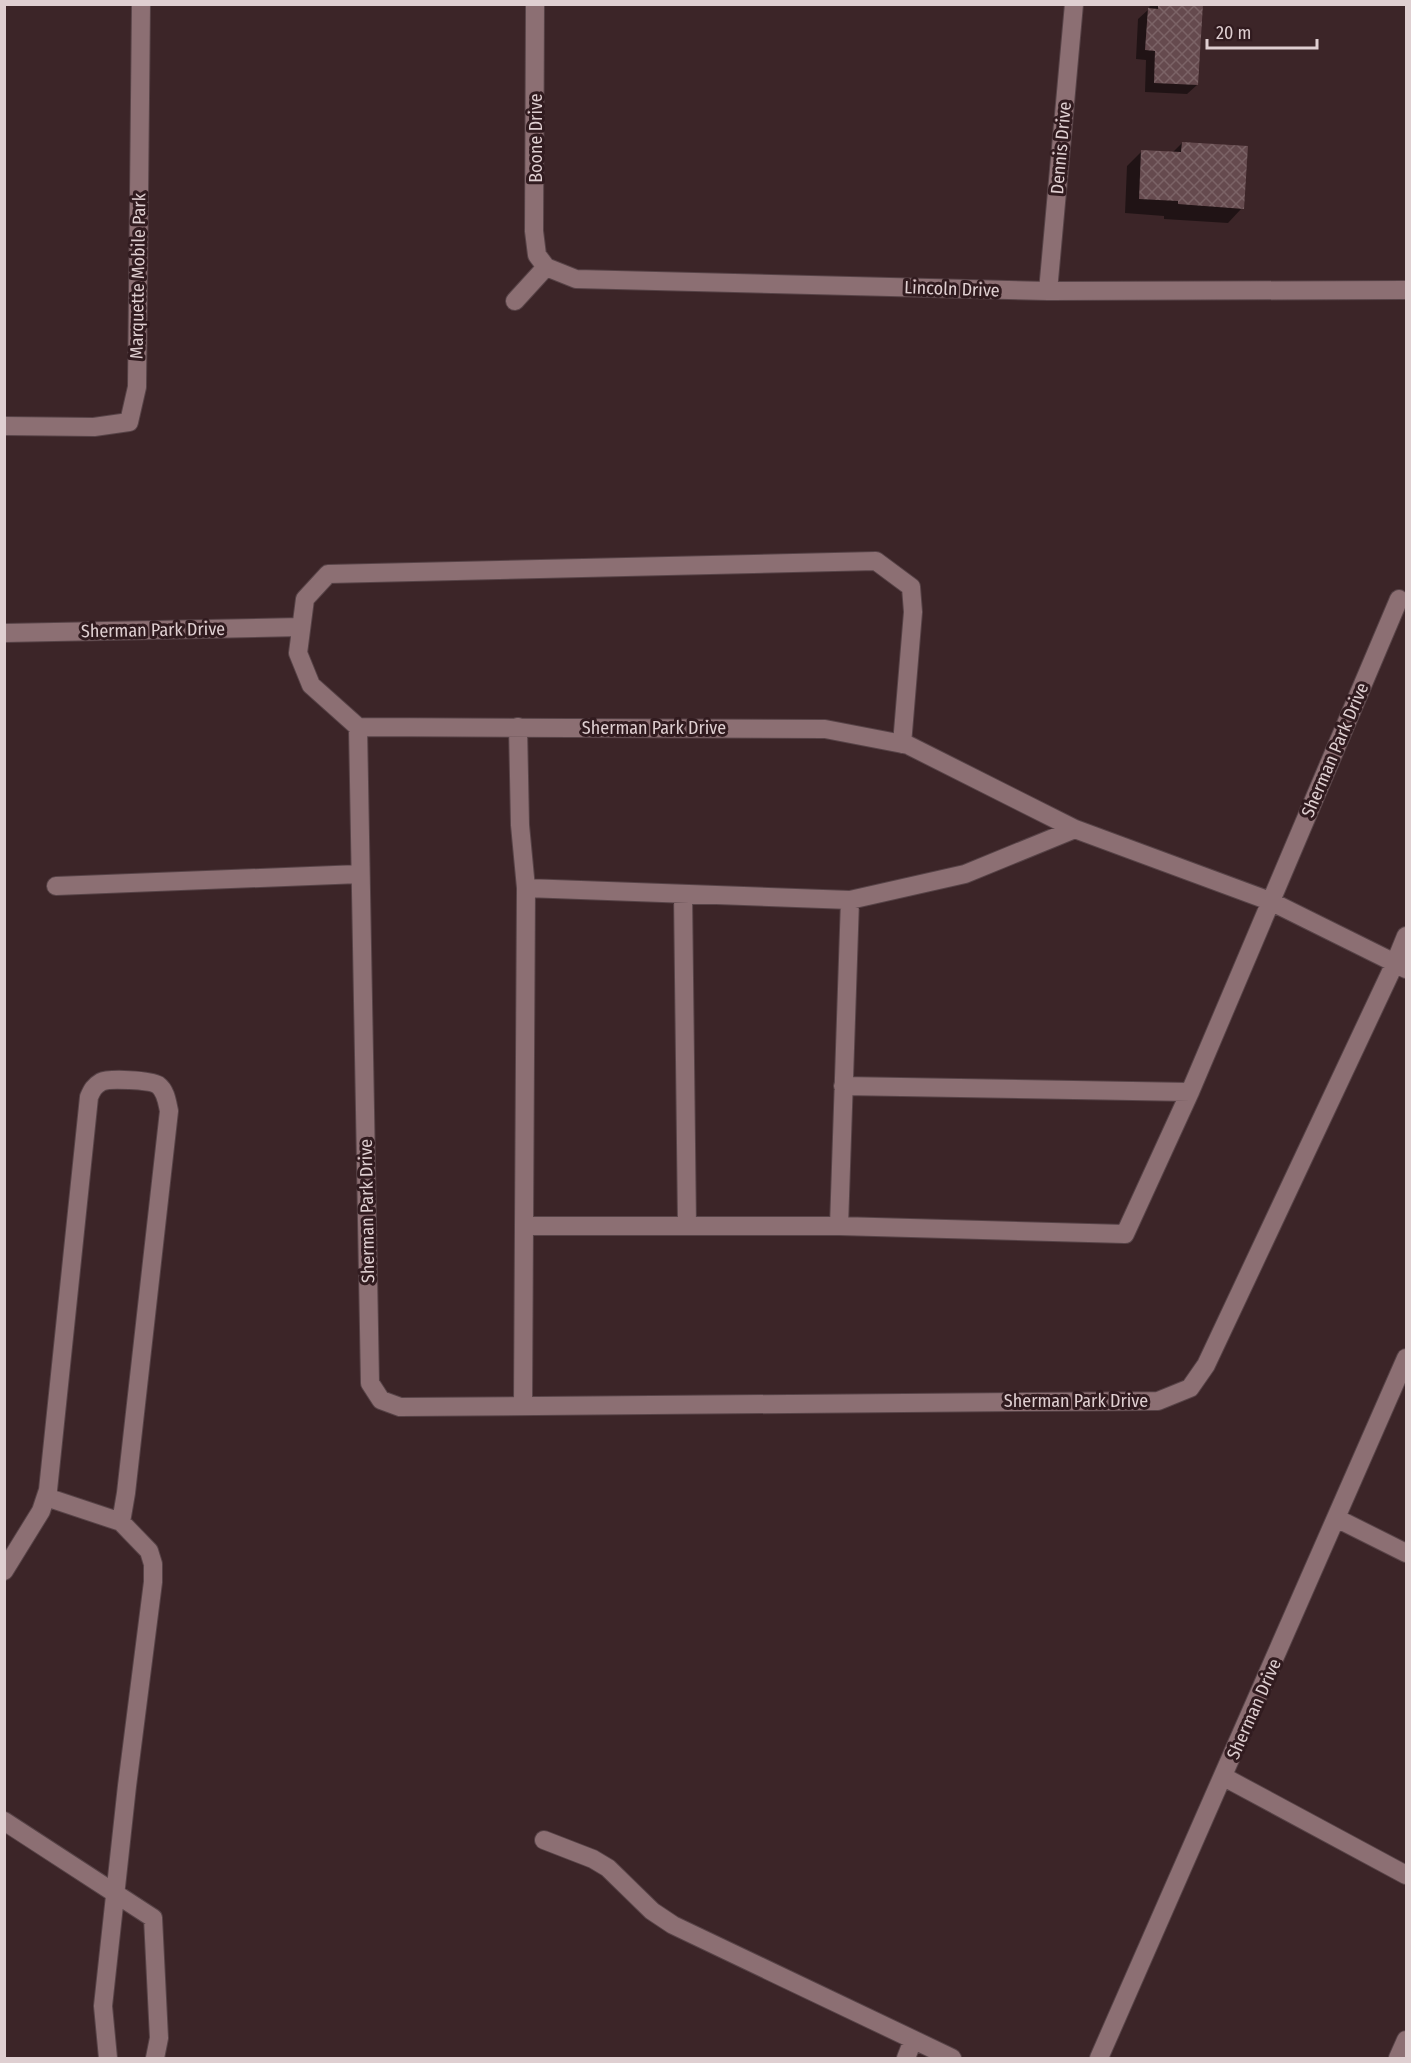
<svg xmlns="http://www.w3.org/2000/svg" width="1411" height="2063" viewBox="0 0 1411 2063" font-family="'Fira Sans Condensed',sans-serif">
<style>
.shadow{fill:#0007}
.building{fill:url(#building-cross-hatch)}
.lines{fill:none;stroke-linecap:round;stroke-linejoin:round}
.minor-casing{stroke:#574347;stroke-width:20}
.minor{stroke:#8c6f73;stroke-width:18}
.labels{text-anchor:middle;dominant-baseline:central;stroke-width:6;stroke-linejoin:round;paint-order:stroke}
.street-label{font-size:18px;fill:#dfcfd1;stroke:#311b1f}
</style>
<defs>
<pattern id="building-cross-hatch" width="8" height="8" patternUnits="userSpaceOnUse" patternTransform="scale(1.5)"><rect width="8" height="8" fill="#654a4e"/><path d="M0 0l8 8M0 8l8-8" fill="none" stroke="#7b6366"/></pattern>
</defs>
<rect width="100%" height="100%" fill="#3c2528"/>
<path class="shadow" d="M1150,4H1201L1197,85L1187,94L1145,92L1146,60L1136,59L1138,19L1149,9Z
M1182,143L1242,208L1228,223L1164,219V216L1125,213L1127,166L1142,151L1172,153Z"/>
<path class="building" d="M1158,4H1203L1198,85L1154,83L1155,51L1145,50L1148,8L1158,9Z
M1182,142L1248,146L1244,209L1178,204V201L1139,199L1141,150L1181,152Z"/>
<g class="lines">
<defs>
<path id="minor" d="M535,4L534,231L537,255L546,267
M546,267L576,279L1048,291L1406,290
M1048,291L1074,4
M515,301L546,267
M4,426L94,427L129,422L137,387L141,4
M4,633L301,627
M358,727L311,685L298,653L305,599L328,574L876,561L911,587L913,612L902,744
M518,727L520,825L526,888
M1075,829L965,874L850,900L526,888L524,1226H839L1125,1234L1190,1092L1399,599
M56,886L360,874
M683,894L687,1226
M1406,936L1395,963L1206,1365L1190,1388L1158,1401L400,1407L381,1400L370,1383L358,727L825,729L908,745L1075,829L1270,901L1395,963L1406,969
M843,1086L1190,1092
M839,1226L850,900
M523,1406L524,1226
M46,1497L121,1522L149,1551L153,1564V1582L127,1786L103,2006L108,2058
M1338,1519L1406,1553
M4,1571L41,1511L48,1490L89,1097C92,1090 94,1086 101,1082C109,1078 150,1080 158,1085C166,1091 167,1102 169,1111L126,1493L121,1522
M1224,1777L1406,1875
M4,1821L153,1918L159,2038L155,2058
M544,1840L593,1859L608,1868L652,1911L673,1925L952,2058
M906,2058L913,2040
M1099,2058L1406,1358
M1398,2058L1406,2040"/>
</defs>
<use href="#minor" class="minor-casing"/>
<use href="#minor" class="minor"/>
</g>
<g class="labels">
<g class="street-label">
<text transform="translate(536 138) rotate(-90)">Boone Drive</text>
<text transform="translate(1061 148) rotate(-85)">Dennis Drive</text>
<text transform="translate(138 276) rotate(-89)">Marquette Mobile Park</text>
<text transform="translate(952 289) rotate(2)">Lincoln Drive</text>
<text transform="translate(153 630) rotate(-1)">Sherman Park Drive</text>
<text x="654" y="728">Sherman Park Drive</text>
<text transform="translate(1335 750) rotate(-67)">Sherman Park Drive</text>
<text transform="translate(367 1211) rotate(-91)">Sherman Park Drive</text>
<text x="1076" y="1401">Sherman Park Drive</text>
<text transform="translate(1254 1709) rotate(-66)">Sherman Drive</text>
</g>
</g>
<rect width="1411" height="2063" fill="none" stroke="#dfcfd1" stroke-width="12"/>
<path d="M1207 39v9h110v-9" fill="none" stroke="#dfcfd1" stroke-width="3"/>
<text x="1216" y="39" font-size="18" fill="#dfcfd1" stroke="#311b1f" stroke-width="4.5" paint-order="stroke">20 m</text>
</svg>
